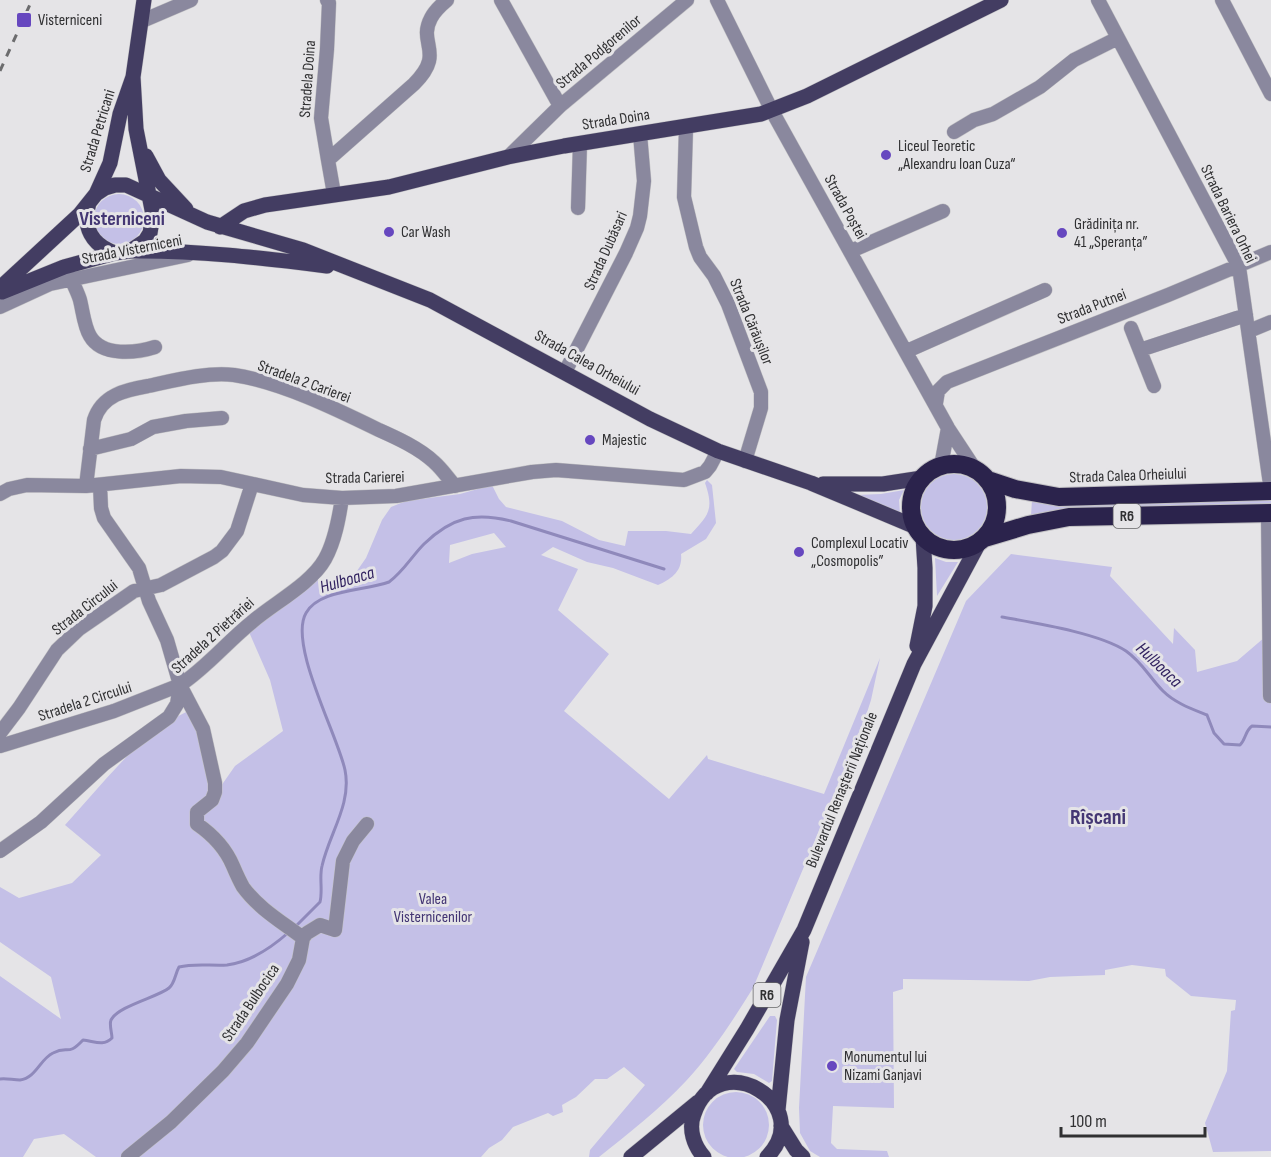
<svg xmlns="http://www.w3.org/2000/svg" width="1271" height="1157" viewBox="0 0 1271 1157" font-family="'Sofia Sans Condensed',sans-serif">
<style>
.green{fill:#c4c0e7;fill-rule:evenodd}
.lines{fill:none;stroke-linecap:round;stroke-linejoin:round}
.stream{stroke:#8f89bb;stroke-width:3}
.minor-casing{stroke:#c1c0c3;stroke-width:15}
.major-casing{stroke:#c1c0c3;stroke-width:16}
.highway-casing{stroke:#c1c0c3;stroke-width:20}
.minor{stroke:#8a889e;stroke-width:14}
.major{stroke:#433d62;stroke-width:15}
.highway{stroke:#2b234c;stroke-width:18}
.rail{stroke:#6c6c6e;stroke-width:3;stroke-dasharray:8 8;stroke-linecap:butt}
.poi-dot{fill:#6647bf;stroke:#e5e4e7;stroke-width:2}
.labels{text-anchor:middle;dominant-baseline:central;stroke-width:6;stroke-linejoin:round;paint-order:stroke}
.shield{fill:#e5e4e7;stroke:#666668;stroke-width:1.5}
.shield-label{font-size:15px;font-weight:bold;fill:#303032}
.poi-label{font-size:16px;fill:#303032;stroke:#e5e4e7;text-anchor:start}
.street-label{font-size:16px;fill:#303032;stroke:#e5e4e7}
.park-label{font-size:16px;fill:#423473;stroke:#e5e4e7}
.water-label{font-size:18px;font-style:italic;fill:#322360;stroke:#e5e4e7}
.quarter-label{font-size:20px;font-weight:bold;fill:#443774;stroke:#e5e4e7}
.district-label{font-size:22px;font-weight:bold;fill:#443774;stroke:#e5e4e7}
</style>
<rect width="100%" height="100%" fill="#e5e4e7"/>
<path class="green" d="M94 219a25 25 0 1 1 50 0a25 25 0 1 1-50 0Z
M921 507a33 33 0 1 1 66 0a33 33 0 1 1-66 0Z
M707,480L712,485L716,523L706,539L681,554C683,571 671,579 658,585L613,568L587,562L553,547L541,555L578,569L558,610L609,654L564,711L669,799L707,755L708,759L824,794L880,658L871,700L861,731L753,988C733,1020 712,1053 686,1081C660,1109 629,1133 599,1157H589L590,1150L645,1085L624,1067L607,1079H595L576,1097L562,1105L563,1112L553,1116L548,1113L513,1127L502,1140L489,1148L481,1157H96L64,1134L34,1139L23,1157H0V976L61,1019L51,977L0,942V887L19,898L72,883L101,855L65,825C102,785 138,735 188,711L221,786L235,766L283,731L270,680L249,632L316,579L345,588L366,558L382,520L391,507L406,501L460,494L492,485L499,499L506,507L562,521L599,540L625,546L628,531H666L691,534C707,516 715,511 705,483ZM494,533L506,547L472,554L449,563L450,545Z
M904,490L899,500L900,514L856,495L881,494Z
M1271,499V505L1031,516L1032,500Z
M1011,554L1112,567L1110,576L1173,644L1174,628L1195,650L1197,672L1237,661L1265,637L1264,700L1271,701V1151L1213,1152L1205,1123L1227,1071L1231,1011L1235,1010L1236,1000L1191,996L1166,976L1165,969L1132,965L1105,970V975L1050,977L1029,981L903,979V989L893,992L894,1108L833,1106L831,1143L837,1149L887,1151L889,1157H820L810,1151L800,1133L799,1108L806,977L966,601Z
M935,558L946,562H958L937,596Z
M770,1016H775L777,1020L772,1081L769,1083L754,1074L737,1072L734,1069Z
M703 1125a33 33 0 1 1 66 0a33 33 0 1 1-66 0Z"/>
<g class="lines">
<path class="stream" d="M1002,617C1035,623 1099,633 1126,651C1143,663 1149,677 1163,691C1175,703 1192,709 1207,715L1214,733L1224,744L1240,745C1246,739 1245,731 1252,726L1271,727
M297,925L320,902C323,890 319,878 322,866C329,834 352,804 345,770C338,736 288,644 306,613C319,589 365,591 389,582C403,572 412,556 424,544C452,517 475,512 511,521L664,569
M0,1079C6,1078 13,1080 20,1080C36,1078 40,1059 53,1053C69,1045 67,1057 83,1040C94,1041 103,1047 112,1038C112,1033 109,1025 111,1020C118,1006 158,997 169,988C175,983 175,974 179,967C194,963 211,966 227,965C251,962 271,948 289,932"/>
<defs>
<path id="minor" d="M327,0L329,3L327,49L321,118L328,160
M501,0L560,106
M717,0L772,111L948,428L975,469
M1098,0L1239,267L1271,491
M1222,0L1271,94
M142,21L191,0
M686,128L684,197L696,247L700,257L714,276L728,304L761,392V408L745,461
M954,132L974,120L993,114L1040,87L1074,60L1118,38
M508,157L560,106L687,0
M334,194L328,160L414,84C446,52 417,44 431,18C435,10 441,5 447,0
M578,208L580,144
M851,251L943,211
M71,278C74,286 78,293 80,300C83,312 84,326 90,336C102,357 136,353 155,347
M0,307L50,284L188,255
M1131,328L1154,386
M1249,331L1271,322
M1140,350L1246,315
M907,351L1045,290
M565,372L626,253L637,228L640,216L644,181L640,134
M936,403L938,391L947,382L1168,295L1271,252
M90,449L131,439L153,427L186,421L222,418
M941,466L948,428
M100,485L101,508L104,518L139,568L149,601L167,640L180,685L203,729L215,783V792L212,800L197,812V824C213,835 225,847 233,866C236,873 239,880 243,887C259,909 282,922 303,938
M86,486L94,420C102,395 125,390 148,386C176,380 206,372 234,375C281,382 336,409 379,430C397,438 419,448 434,462C442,469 448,478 455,486
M0,494L9,489L27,485L86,486L181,476L221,477L303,495L342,498L396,496L532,472L556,470L684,480L705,472L710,466L718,451
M1268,513L1270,696
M0,733L19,708L57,650L79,629L134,591L161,585L214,557L222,551L237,531L252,484
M0,746L114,711L180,685C207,667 227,642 252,622C274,603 311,584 325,559C335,541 339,518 342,498
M0,851L41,822L104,764L169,717L177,704L180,685
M128,1157L171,1122L223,1071L247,1043L287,984L299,960L303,938L307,933L320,925L335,930L343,861L353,841L367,824"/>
<path id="major" d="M146,156L159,180L186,209
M96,194L110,163L120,114L133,77L144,0
M89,203C82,227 92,245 115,253
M220,227L244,211L265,205L389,187L508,157L564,146L761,114L807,96L1001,0
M130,251C196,250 262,258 327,266
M0,288L80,214L96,194L105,188L115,185H126L207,222L303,250L430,300L650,419L718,451L811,483L916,527
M2,292L64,267L115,253L130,251L145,241L150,233L153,215L136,129L133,77
M823,484H883L922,478
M917,646L925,606V568L923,537
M707,1093L747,1029L804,930L914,664L979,543
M778,1110L787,1020L802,942
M781,1126L796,1150L803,1157
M631,1157L698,1102
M704,1157C694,1146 688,1129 694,1114C718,1044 818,1105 767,1157"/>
<path id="highway" d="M911 507a43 43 0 1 1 86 0a43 43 0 1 1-86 0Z
M988,480L1015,489L1059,497L1271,491
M985,538L1028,525L1069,517L1271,513"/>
</defs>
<use href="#minor" class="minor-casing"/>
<use href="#major" class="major-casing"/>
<use href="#highway" class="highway-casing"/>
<use href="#minor" class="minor"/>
<use href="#major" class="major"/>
<use href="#highway" class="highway"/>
<path class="rail" d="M0,71L32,0"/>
</g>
<g class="poi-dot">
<rect x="16" y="12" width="16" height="16" rx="3"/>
<circle cx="886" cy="155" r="6"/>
<circle cx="389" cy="232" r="6"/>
<circle cx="1062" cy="233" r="6"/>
<circle cx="590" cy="440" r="6"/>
<circle cx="799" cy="552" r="6"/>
<circle cx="832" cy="1066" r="6"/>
</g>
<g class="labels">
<g class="shield">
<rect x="1113.5" y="504" width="27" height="24" rx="4.5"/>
<rect x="753.5" y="983" width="27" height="24" rx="4.5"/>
</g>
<g class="shield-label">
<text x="1127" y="516">R6</text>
<text x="767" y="995">R6</text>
</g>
<g class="poi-label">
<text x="38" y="20">Visterniceni</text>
<text x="898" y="146">Liceul Teoretic<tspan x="898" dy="18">„Alexandru Ioan Cuza“</tspan></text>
<text x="1074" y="224">Grădinița nr.<tspan x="1074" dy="18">41 „Speranța”</tspan></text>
<text x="401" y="232">Car Wash</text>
<text x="602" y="440">Majestic</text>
<text x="811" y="543">Complexul Locativ<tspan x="811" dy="18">„Cosmopolis”</tspan></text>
<text x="844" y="1057">Monumentul lui<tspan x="844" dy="18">Nizami Ganjavi</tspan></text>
</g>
<g class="street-label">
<text transform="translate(599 52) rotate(-40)">Strada Podgorenilor</text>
<text transform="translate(308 79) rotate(-86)">Stradela Doina</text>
<text transform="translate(616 120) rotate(-9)">Strada Doina</text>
<text transform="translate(98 131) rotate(-73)">Strada Petricani</text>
<text transform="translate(845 207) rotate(61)">Strada Poștei</text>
<text transform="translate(1228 214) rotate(64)">Strada Bariera Orhei</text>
<text transform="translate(132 250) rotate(-11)">Strada Visterniceni</text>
<text transform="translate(606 251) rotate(-66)">Strada Dubăsari</text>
<text transform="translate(1092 307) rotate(-21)">Strada Putnei</text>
<text transform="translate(751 322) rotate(68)">Strada Cărăușilor</text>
<text transform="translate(587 363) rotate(29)">Strada Calea Orheiului</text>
<text transform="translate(304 382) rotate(20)">Stradela 2 Carierei</text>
<text transform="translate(1128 476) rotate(-2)">Strada Calea Orheiului</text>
<text transform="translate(365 478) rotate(-1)">Strada Carierei</text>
<text transform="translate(85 608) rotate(-38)">Strada Circului</text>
<text transform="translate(213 636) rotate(-42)">Stradela 2 Pietrăriei</text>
<text transform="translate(85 702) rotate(-18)">Stradela 2 Circului</text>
<text transform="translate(842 790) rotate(-68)">Bulevardul Renașterii Naționale</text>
<text transform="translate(251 1003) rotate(-56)">Strada Bulbocica</text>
</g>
<g class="park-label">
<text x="433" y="899">Valea<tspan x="433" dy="18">Visternicenilor</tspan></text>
</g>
<g class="water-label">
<text transform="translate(347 580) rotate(-16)">Hulboaca</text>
<text transform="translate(1159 665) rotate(44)">Hulboaca</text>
</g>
<g class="quarter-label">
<text x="122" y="219">Visterniceni</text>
</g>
<g class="district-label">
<text x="1098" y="817">Rîșcani</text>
</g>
</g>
<path d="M1061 1127v9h144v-9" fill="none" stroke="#303032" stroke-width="3"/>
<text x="1070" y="1127" font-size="18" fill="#303032" stroke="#e5e4e7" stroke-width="4.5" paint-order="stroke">100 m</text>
</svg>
